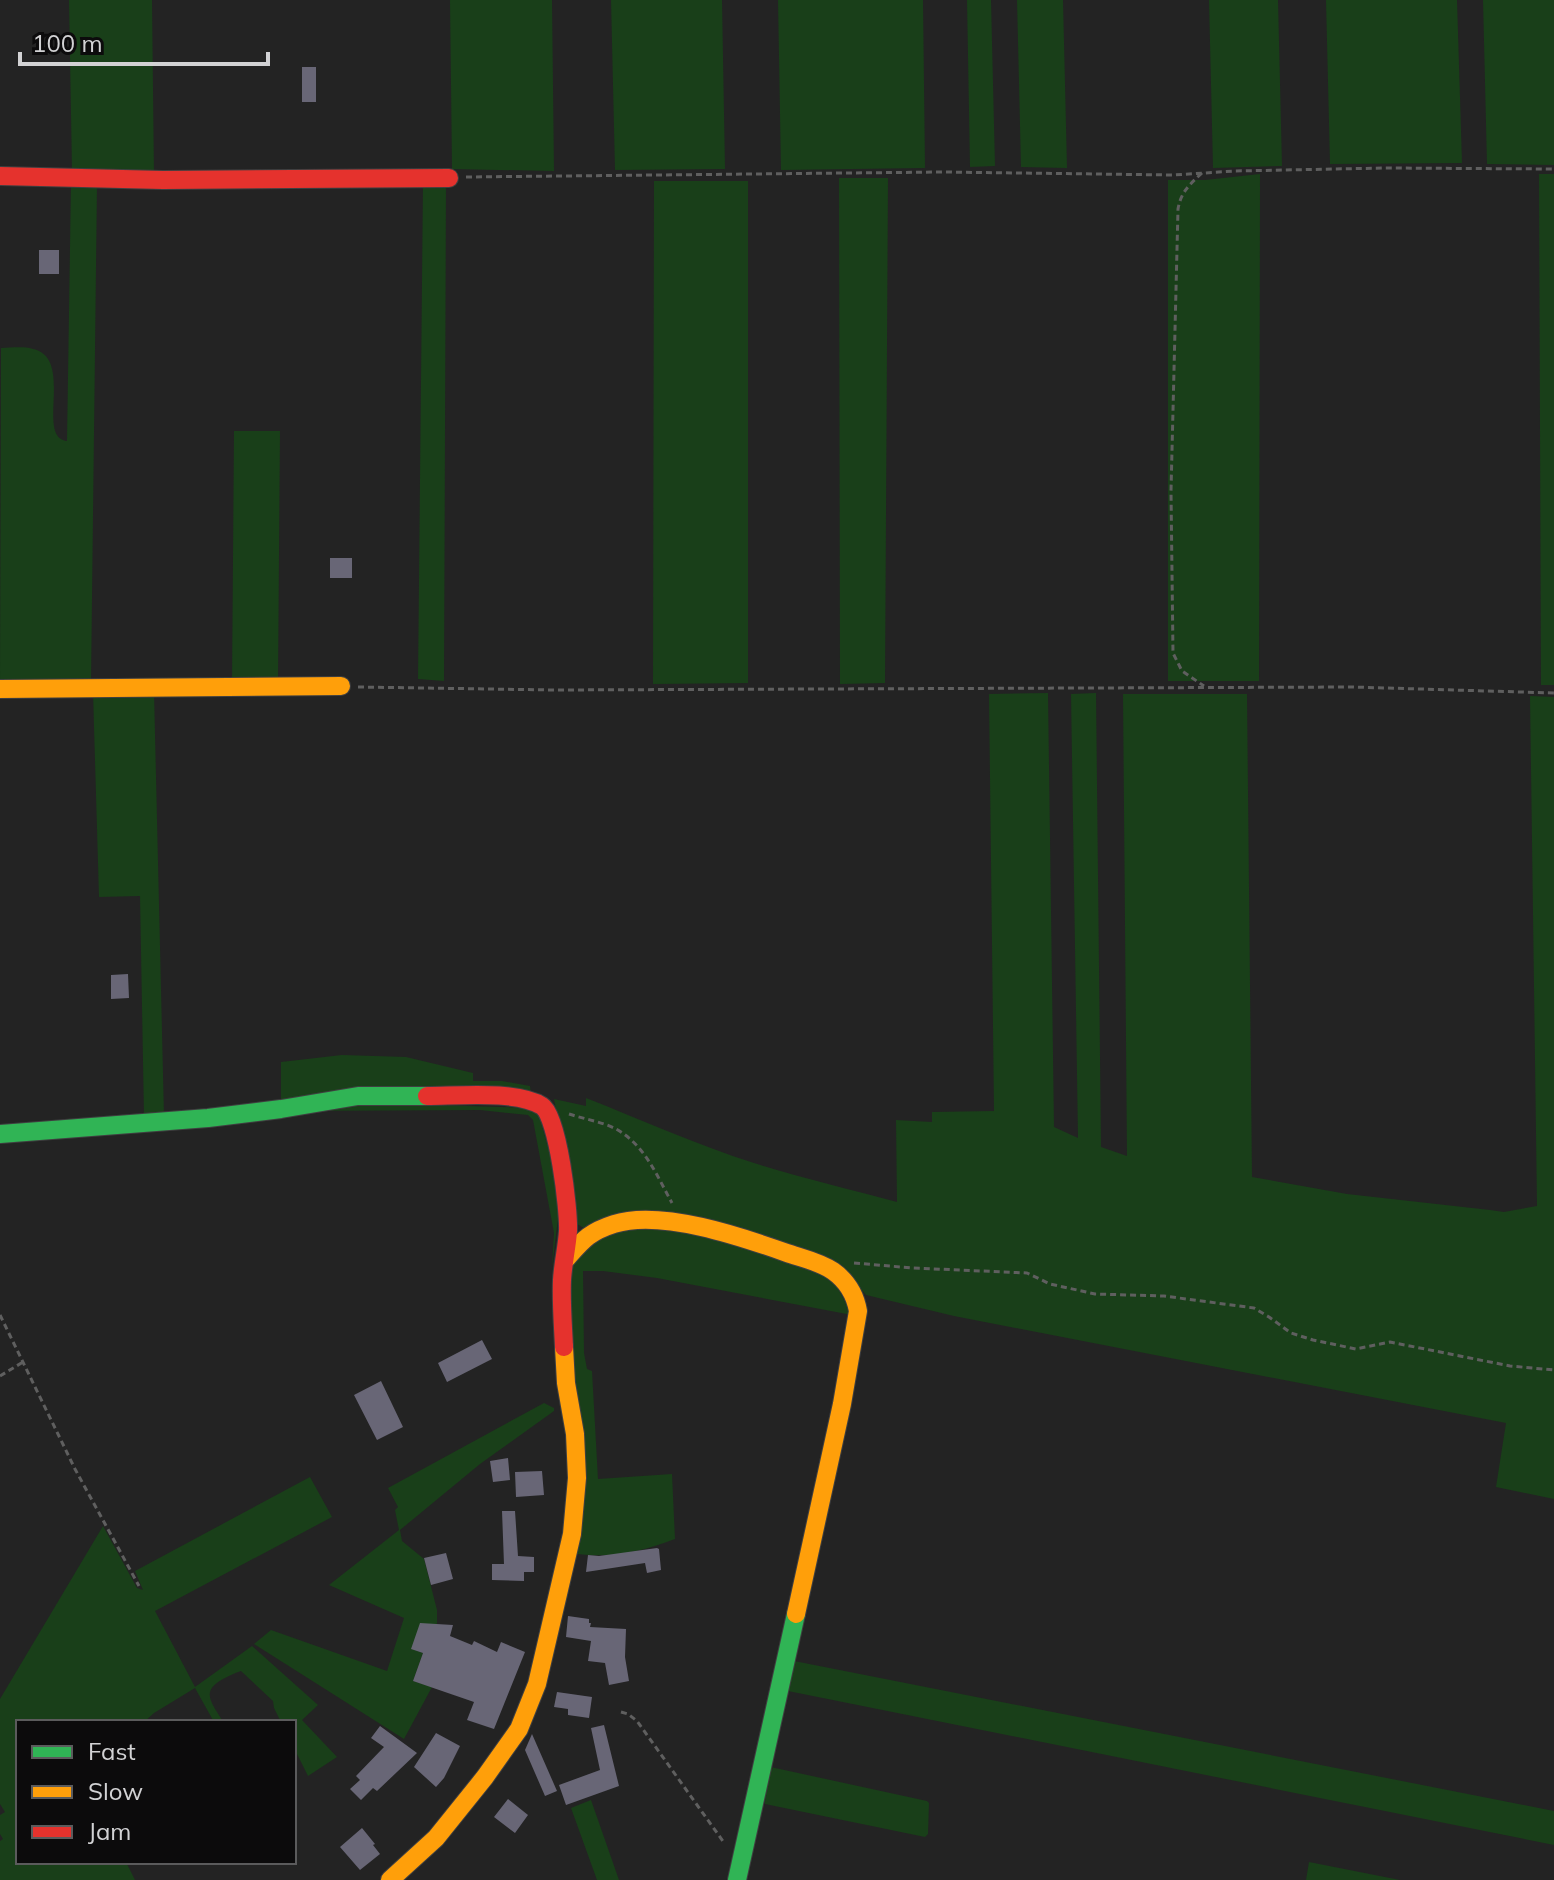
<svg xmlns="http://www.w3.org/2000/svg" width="1554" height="1880" viewBox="0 0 1554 1880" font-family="Mulish,sans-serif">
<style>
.green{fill:#193f19}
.building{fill:#686676}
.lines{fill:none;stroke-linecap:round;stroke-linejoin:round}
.fast-casing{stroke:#3f3f40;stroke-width:20}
.slow-casing{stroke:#3f3f40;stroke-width:20}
.jam-casing{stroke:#3f3f40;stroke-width:20}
.path{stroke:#5f5f5f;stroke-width:3;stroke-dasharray:6 4;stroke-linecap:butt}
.fast{stroke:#30b455;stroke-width:18}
.slow{stroke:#ff9f0a;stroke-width:18}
.jam{stroke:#e5322d;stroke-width:18}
</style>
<rect width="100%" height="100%" fill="#232323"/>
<path class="green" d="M69,0H152L154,175L72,171Z
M450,0H552L554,171L452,169Z
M611,0H722L725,169L615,170Z
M778,0H923L925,168L781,170Z
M967,0H991L995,166L970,167Z
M1017,0H1063L1067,168L1021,167Z
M1209,0H1278L1282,166L1213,168Z
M1326,0H1457L1462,163L1330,164Z
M1483,0H1554V165L1487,164Z
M1260,174L1259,681H1168V180H1205Z
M1539,174H1554V685H1541Z
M839,178H888L885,683L840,684Z
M446,181L444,681L418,679L423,182Z
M654,181H748V683L653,684Z
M71,183L97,184L91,682L0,683L1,348C11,348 23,346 33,349C75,358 35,438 67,441Z
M234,431H280L278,682L232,683Z
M93,692H154L164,1116H144L140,896L99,897Z
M1048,693L1054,1127L1078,1138L1071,694L1096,693L1101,1147L1127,1156L1123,694H1247L1252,1177L1347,1194L1490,1210L1504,1212L1537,1206L1530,696L1554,697V1499L1496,1487L1506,1423L954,1316L866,1295L852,1279L716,1225L584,1228L577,1224L554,1099L586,1106V1098C642,1120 697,1145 754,1163C801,1178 849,1189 897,1202L896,1120L932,1122V1112L994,1111L989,694Z
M342,1055L406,1057L473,1073V1081H502L530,1086L531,1094L281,1102V1062Z
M335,1102L537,1108L561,1194L552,1267L554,1233L533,1120L528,1115L480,1110L288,1111Z
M680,1225L830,1273L852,1315L657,1278L603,1271H583L584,1353L587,1369L592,1371L598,1479L672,1474L675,1539C639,1552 615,1558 577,1554L569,1282L576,1255L598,1233Z
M544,1403L554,1408V1411L480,1464L400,1530L402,1541L424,1559L437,1610V1625L412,1649L423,1653L413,1681L432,1687L404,1739L254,1644L271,1630L387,1671L404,1618L329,1585L399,1530L395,1510L398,1507L388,1488Z
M310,1477L332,1517L155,1611L195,1687L252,1646L318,1705L302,1720L337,1757L308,1776L294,1748V1722H281L274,1708L273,1701L241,1671C234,1673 229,1676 223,1679C199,1692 213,1704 223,1722H214L195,1688L154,1713L144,1722H18V1862H126L135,1880H0V1841L3,1839L0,1834V1815L5,1812L0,1804V1699L103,1526L137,1588L143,1590L135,1571Z
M789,1660L1554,1811V1845L783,1690Z
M766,1766L927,1801L929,1803L928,1834L925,1837L765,1804Z
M591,1800L619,1880H597L571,1808Z
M1309,1862L1400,1880H1306Z"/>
<path class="building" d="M302,67H316V102H302Z
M39,250H59V274H39Z
M330,558H352V578H330Z
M128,974L129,998L111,999V975Z
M482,1340L492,1359L447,1382L438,1363Z
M381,1381L403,1427L377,1440L354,1395Z
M508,1458L510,1480L493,1482L490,1461Z
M542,1471L544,1495L516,1497L515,1472Z
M502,1511H515L518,1556L534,1557V1572H524V1581L492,1580V1564H504Z
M657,1548L659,1549L661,1570L647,1573L645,1563L586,1572L588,1555L599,1556Z
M446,1553L453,1579L431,1585L424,1558Z
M568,1616L589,1619V1623H591L590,1627L626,1629L625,1657L629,1681L609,1685L605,1663L588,1661L591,1641L566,1637Z
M420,1623L453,1625L450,1636L472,1645L474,1641L497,1652L501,1642L525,1652L494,1729L467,1720L474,1702L413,1681L423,1653L411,1649Z
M557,1692L592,1697L589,1718L568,1715V1709L554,1707Z
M604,1725L619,1786L566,1805L559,1785L600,1770L591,1728Z
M380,1726L417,1753L377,1791L373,1788L361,1800L350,1789L360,1780L356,1776L384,1747L371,1738Z
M436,1733L460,1746L444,1778L436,1787L414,1767Z
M532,1734L557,1791L545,1796L525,1750Z
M508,1799L528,1815L515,1833L494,1817Z
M362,1828L375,1844L373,1845L380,1854L360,1870L340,1847Z"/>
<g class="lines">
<defs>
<path id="fast" d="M0,1134L208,1118L281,1109L358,1096H427
M737,1880L796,1614"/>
<path id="slow" d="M0,689L341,686
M566,1259C583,1240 589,1232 614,1224C661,1209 742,1237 787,1253C802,1258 820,1262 833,1271C847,1281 855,1294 858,1311L842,1404L796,1614
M390,1880L436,1838L485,1777L519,1729L537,1684L572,1534L577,1478L575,1434L566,1383L564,1347"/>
<path id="jam" d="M0,176L163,180L449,178
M427,1096C457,1096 517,1090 542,1106C558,1116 569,1211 568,1231C567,1247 563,1263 562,1280C561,1302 563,1325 564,1347"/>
</defs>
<use href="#fast" class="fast-casing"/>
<use href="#slow" class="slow-casing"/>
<use href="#jam" class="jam-casing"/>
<path class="path" d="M1202,173C1189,185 1181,192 1178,209L1171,491L1173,653L1182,671L1204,686
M466,177L943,172L1173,175L1235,171L1385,168L1554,169
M358,687L554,690L1353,687L1554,693
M569,1114C584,1119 603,1122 616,1129C645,1145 657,1176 672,1203
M854,1263L913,1268L1027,1273L1050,1284L1095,1294L1164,1296L1254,1308L1269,1317L1291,1333L1313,1340L1356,1349L1390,1342L1510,1366L1554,1370
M0,1315L75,1469L139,1586
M0,1376L23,1362
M621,1712L628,1714L637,1721L725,1844"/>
<use href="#fast" class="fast"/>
<use href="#slow" class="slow"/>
<use href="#jam" class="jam"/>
</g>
<rect x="16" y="1720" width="280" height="144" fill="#0c0b0c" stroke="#5b5b5c" stroke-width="2"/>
<rect x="32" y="1746" width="40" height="12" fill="#30b455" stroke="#5b5b5c" stroke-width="2"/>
<text x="88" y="1760" font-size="24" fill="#d2d2d4">Fast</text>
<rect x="32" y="1786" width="40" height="12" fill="#ff9f0a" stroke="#5b5b5c" stroke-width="2"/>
<text x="88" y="1800" font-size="24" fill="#d2d2d4">Slow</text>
<rect x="32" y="1826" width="40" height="12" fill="#e5322d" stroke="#5b5b5c" stroke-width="2"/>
<text x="88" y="1840" font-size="24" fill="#d2d2d4">Jam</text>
<path d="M20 52v12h248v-12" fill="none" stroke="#d2d2d4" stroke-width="4"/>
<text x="32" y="52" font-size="24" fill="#d2d2d4" stroke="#0c0b0c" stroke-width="6" paint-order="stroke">100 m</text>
</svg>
